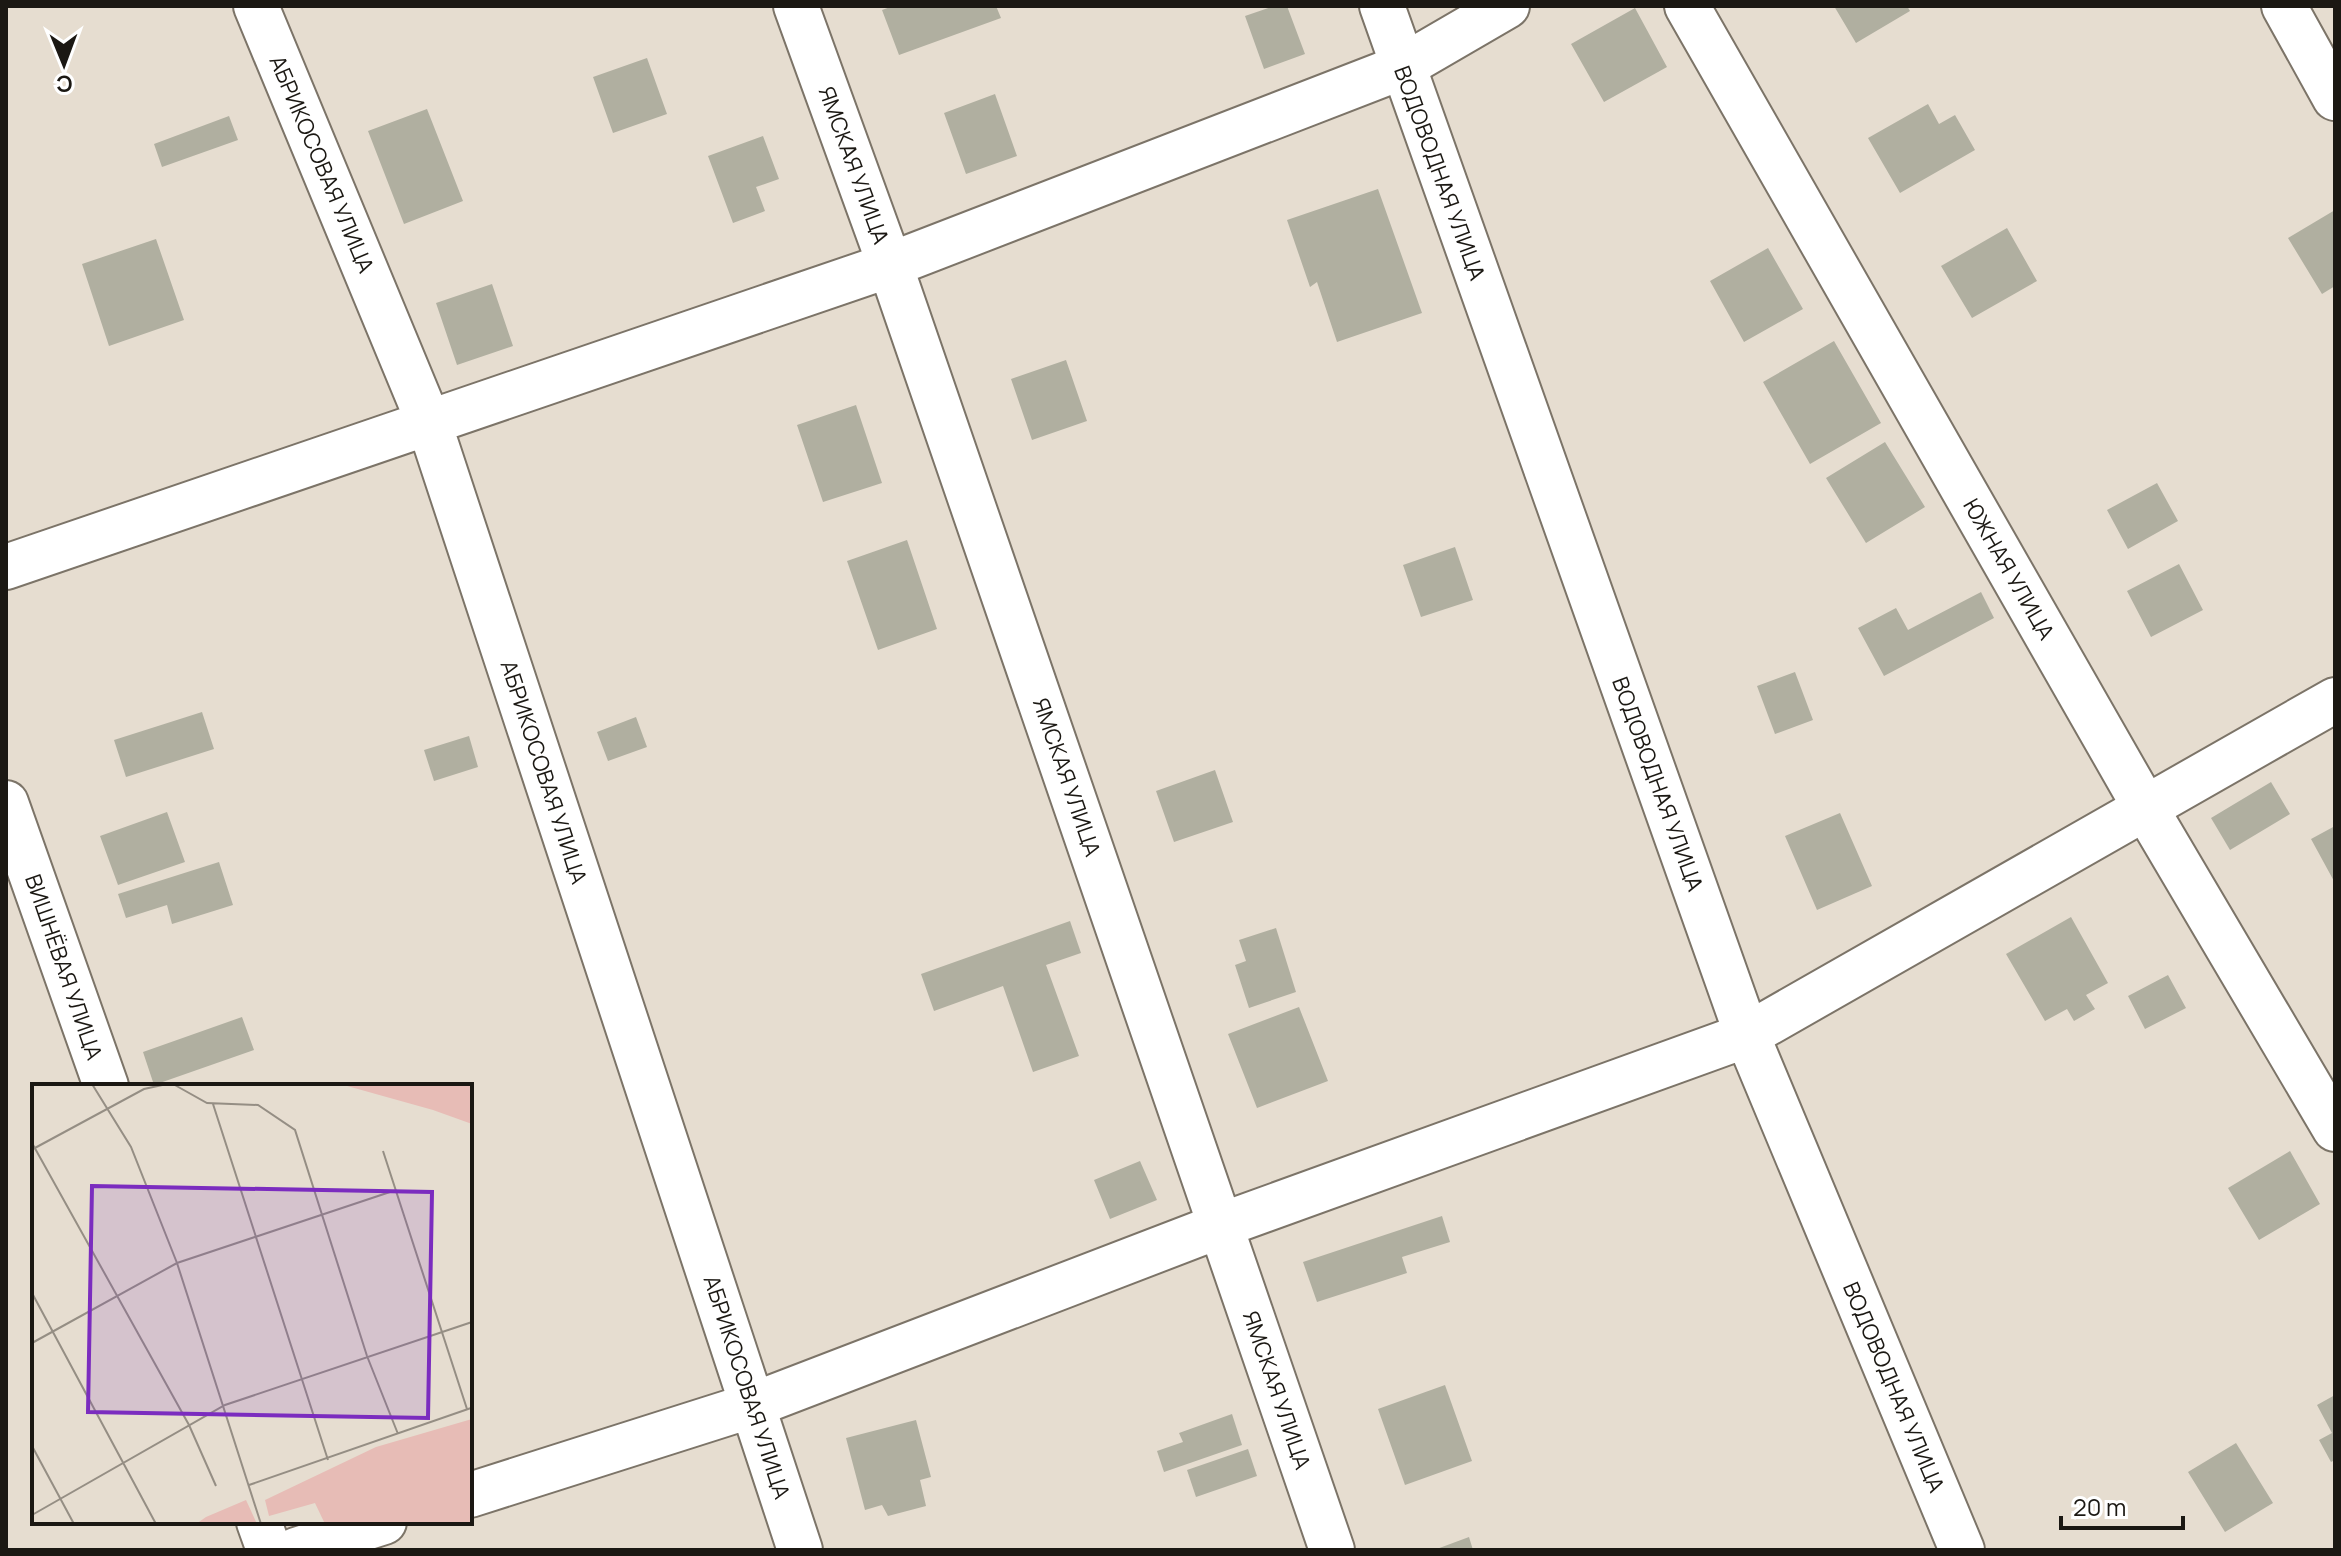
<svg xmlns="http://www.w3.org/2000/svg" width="2341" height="1556" viewBox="0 0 2341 1556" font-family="Manrope,sans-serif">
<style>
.building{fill:#b0afa0}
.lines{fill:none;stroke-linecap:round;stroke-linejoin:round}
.minor-casing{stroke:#7c7468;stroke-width:48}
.tertiary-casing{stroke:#7c7468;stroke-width:48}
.minor{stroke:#fff;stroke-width:44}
.tertiary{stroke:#fff;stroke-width:44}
.labels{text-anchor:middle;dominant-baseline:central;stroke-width:8;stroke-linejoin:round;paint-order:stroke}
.street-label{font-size:22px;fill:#1b1813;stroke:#fff}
.inset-road{fill:none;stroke:#958e84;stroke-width:2}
.view{fill:#7b2cbf;fill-opacity:0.15;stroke:#7b2cbf;stroke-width:4}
.inset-edge{fill:none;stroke:#1b1813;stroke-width:4}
</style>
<rect width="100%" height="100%" fill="#e6ddd0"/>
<path class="building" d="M893,6H996L1001,18L899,55L882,10Z
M1274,6H1287L1305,54L1264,69L1245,16Z
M1834,6H1907L1910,11L1856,43Z
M1635,8L1667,67L1604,102L1571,44Z
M647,58L667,114L613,133L593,77Z
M995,94L1017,156L966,174L944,113Z
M1928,104L1939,124L1955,115L1975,150L1900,193L1868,138Z
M427,109L463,201L404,224L368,131Z
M229,116L238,140L162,167L154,144Z
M763,136L779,179L756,187L765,211L733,223L708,156Z
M1378,189L1422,313L1337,342L1317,282L1310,287L1287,220Z
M2335,210V286L2322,294L2288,238Z
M2007,228L2037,281L1972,318L1941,266Z
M156,239L184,320L109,346L82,264Z
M1768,248L1803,309L1744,342L1710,281Z
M492,284L513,346L457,365L436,303Z
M1834,341L1881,423L1810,464L1763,382Z
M1066,360L1087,421L1032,440L1011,379Z
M856,405L882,483L823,502L797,425Z
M1885,442L1925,507L1866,543L1826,478Z
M2157,483L2178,521L2128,549L2107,510Z
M907,540L937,629L878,650L847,561Z
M1455,547L1473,600L1421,617L1403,565Z
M2179,564L2203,610L2151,637L2127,591Z
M1981,592L1994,618L1884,676L1858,628L1896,608L1908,630Z
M1795,672L1813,720L1775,734L1757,686Z
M202,712L214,749L126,777L114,740Z
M636,717L647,747L608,761L597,732Z
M469,736L478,767L434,781L424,750Z
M1215,770L1233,822L1174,842L1156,791Z
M2271,782L2290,814L2230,850L2211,818Z
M167,812L185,862L118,885L100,836Z
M1840,813L1872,886L1817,910L1785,836Z
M2335,826V883L2311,839Z
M219,862L233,905L172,924L167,905L126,918L118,894Z
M2071,917L2108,983L2086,995L2095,1009L2074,1021L2067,1009L2045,1021L2006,954Z
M1070,921L1081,953L1046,965L1079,1056L1033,1072L1003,986L934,1011L921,974Z
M1276,928L1296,992L1249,1008L1235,965L1246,961L1239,940Z
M2168,975L2186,1008L2145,1029L2128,996Z
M1299,1007L1328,1081L1257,1108L1228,1034Z
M242,1017L254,1050L154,1085L143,1052Z
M2290,1151L2320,1204L2259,1240L2228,1188Z
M1140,1161L1157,1200L1110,1219L1094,1180Z
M1442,1216L1450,1242L1402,1257L1407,1273L1317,1302L1303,1262Z
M1445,1385L1472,1461L1405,1485L1378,1409Z
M2335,1395V1460L2331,1462L2319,1440L2332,1433L2317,1405Z
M1232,1414L1242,1445L1164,1472L1157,1451L1183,1442L1179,1433Z
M916,1420L931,1477L920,1480L926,1506L888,1516L882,1505L865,1510L846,1438Z
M2236,1443L2273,1503L2225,1532L2188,1472Z
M1248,1449L1257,1476L1196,1497L1187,1470Z
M1469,1537L1473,1550H1434Z"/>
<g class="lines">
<defs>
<path id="minor" d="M256,6L429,423L800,1550
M796,6L890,265L1332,1550
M1687,6L2146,809L2335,1129
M2284,6L2335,98
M6,567L890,265L1402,67L1507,6
M6,803L106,1086
M470,1495L753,1405L1222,1225L1747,1035L1962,1550
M259,1522L269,1550
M296,1550L384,1522"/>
<path id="tertiary" d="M1382,6L1747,1035L2335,700"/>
</defs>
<use href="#minor" class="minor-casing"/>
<use href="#tertiary" class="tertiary-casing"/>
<use href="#minor" class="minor"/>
<use href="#tertiary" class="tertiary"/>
</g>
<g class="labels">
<g class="street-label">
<text transform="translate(322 164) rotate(67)">АБРИКОСОВАЯ УЛИЦА</text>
<text transform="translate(854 165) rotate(70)">ЯМСКАЯ УЛИЦА</text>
<text transform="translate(1440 173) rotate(70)">ВОДОВОДНАЯ УЛИЦА</text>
<text transform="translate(2009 569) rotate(60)">ЮЖНАЯ УЛИЦА</text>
<text transform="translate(544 772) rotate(72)">АБРИКОСОВАЯ УЛИЦА</text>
<text transform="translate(1067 777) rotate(71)">ЯМСКАЯ УЛИЦА</text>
<text transform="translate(1658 784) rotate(70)">ВОДОВОДНАЯ УЛИЦА</text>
<text transform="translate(64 967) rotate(71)">ВИШНЁВАЯ УЛИЦА</text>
<text transform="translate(747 1387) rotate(72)">АБРИКОСОВАЯ УЛИЦА</text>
<text transform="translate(1894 1387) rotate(67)">ВОДОВОДНАЯ УЛИЦА</text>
<text transform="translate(1277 1390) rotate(71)">ЯМСКАЯ УЛИЦА</text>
</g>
</g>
<g transform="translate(32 1084)">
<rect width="440" height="440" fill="#e6ddd0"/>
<path d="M308,0H440V40L401,26ZM440,335V440H293L283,419L237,432L233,416L344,363ZM214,416L225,440H164L174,433Z" fill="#e7bcb6"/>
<path class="inset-road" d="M60,0L99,63L145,179L229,440M141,0L175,19L226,21L263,46L335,272L366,350M181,20L296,376M0,59L157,341L184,402M1,65L112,5L135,0M351,67L435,325M0,209L124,440M0,259L145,179L361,107M0,362L42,440M217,401L439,324M0,431L193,321L440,238"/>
<path class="view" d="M60,102L400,108L396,334L56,328Z"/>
<rect width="440" height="440" class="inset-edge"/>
</g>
<rect width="2341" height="1556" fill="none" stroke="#1b1813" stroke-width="16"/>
<g transform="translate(64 64) rotate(179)" stroke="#ffffff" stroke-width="6" paint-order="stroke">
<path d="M0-6L14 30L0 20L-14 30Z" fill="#1b1813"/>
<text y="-12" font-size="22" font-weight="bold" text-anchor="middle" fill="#1b1813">С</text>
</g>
<path d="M2061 1516v12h122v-12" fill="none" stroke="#1b1813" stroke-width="4"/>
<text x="2073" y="1516" font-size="24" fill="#1b1813" stroke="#ffffff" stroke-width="6" paint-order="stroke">20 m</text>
</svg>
